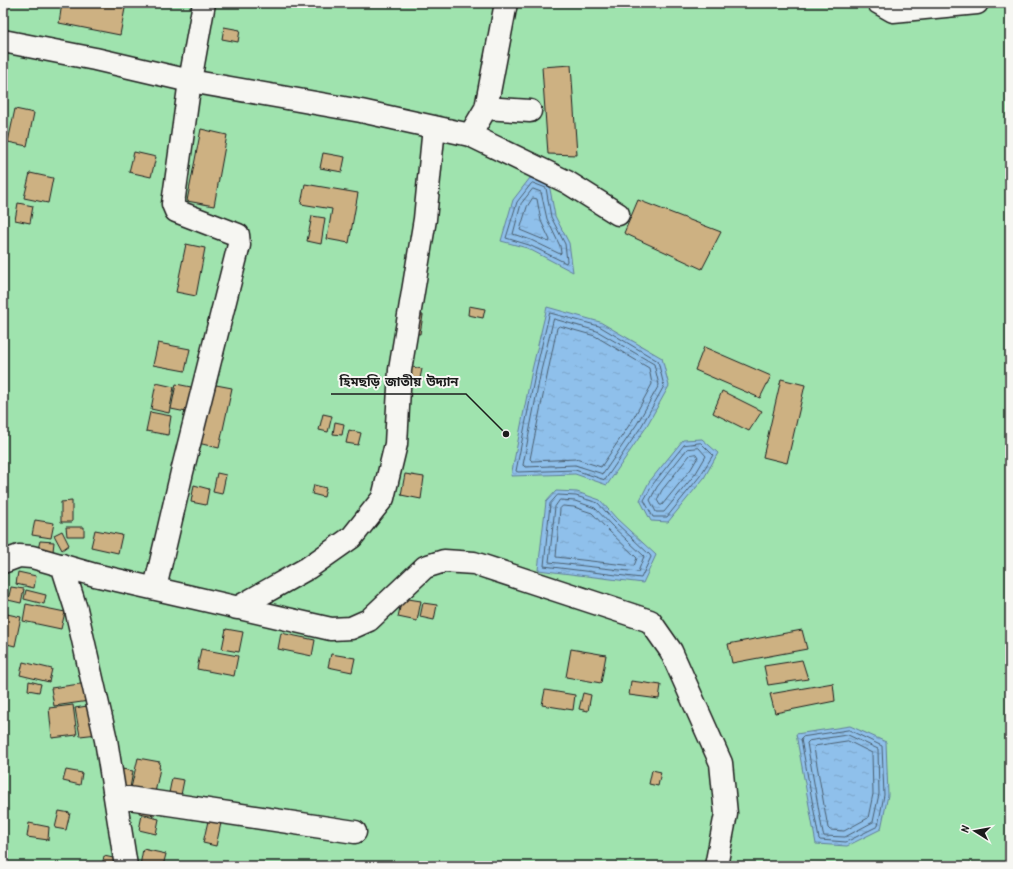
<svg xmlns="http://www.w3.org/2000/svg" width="1013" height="869" viewBox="0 0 1013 869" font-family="Kalam,'Noto Sans Bengali',sans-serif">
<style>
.park{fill:#9fe3ae;stroke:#5e8065}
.water{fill:url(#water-ripples);stroke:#617e98}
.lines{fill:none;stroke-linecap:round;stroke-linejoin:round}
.shore{stroke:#4a5e6f;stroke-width:1}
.building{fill:#cdb182;stroke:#1c1c1c}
.minor-casing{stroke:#1c1c1c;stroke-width:25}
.minor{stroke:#f6f6f2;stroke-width:22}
.leader{fill:none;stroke:#1c1c1c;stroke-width:1.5}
.callout-dot{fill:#1c1c1c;stroke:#f6f6f2;stroke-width:1.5}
.callout-label{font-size:13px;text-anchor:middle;font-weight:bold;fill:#1c1c1c;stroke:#f6f6f2;stroke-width:4;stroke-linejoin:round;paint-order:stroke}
</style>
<defs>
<pattern id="water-ripples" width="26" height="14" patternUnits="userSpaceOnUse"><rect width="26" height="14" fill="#8fc0eb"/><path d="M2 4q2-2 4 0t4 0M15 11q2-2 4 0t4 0" fill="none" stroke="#7ba4c9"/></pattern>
</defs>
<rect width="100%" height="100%" fill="#eee8dc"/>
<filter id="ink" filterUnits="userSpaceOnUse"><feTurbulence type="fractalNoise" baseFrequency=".025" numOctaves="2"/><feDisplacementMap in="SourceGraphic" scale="8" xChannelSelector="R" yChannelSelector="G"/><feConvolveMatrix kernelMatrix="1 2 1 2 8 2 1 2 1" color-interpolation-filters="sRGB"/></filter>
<g filter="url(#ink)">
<path class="park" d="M3,3H1010V866H3Z"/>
<path class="water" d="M530,178L549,184L555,216L569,243L573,272L527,248L501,241L513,200Z
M547,307L600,322L662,358L669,386L645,429L607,485L575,474L511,476L532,370Z
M702,439L718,453L704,478L668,522L651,521L640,500L649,482L683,440Z
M556,491L577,492L600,500L617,519L656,555L643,583L538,570L546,502Z
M850,726L886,742L888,795L881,829L847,846L816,844L796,734Z"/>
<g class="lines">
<path class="shore" d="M533,183L546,188L551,217L565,244L567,261L566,263L529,245L506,238L517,202L531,184Z
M533,189L541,192L547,219L560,246L561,253L560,254L531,240L513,234L521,204Z
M533,198L537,199L541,221L550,240L549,242L520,230L527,207Z
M550,313L599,326L658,361L664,386L641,427L605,480L575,470L518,472L516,471L536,370Z
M554,319L597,331L654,364L659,385L637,424L603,474L575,465L525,467L523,465L541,371Z
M560,326L595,336L649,368L652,384L632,421L601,467L576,459L532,461L530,459L557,328Z
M701,443L713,455L700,476L667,517H653L644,500L653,484L684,445Z
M699,448L706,456L696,473L664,512H656L650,500L657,487L687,449Z
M696,454L698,457L691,469L662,505H660L657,500L662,490L690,455Z
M558,495L576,496L598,503L614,521L650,555L651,557L641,578L544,566L550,504Z
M560,500L575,501L595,508L611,525L644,556L638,572L549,562L555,507Z
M563,506L574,507L592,513L607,529L637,558L634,566L556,557L560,509Z
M849,730L882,746L884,795L878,826L846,842L820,840L819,839L801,739L803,737Z
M848,735L878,749L879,794L873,822L845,837L824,836L823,834L807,743L809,741Z
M848,741L872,753L873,794L868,818L844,831L830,830L828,828L814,748L816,746Z"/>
</g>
<path class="building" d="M62,3H126L120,35L59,23Z
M224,27L240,30L238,42L222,39Z
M571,65L577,155L548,154L542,67Z
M15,109L34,113L27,146L8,142Z
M201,129L227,135L214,206L187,201Z
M134,152L156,157L151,177L129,172Z
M323,153L345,157L342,172L320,168Z
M30,173L53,178L48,203L24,198Z
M305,184L358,193L349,243L327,239L332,209L301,204Z
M638,200L721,232L702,269L624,233Z
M18,203L33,206L30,223L15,220Z
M312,216L325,218L321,244L307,241Z
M186,244L205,248L196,296L176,292Z
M469,306L485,309L483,318L468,315Z
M414,314L423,315L420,334L411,333Z
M158,343L190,349L185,371L153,365Z
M704,347L771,376L760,398L695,370Z
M408,366L422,369L419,383L405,380Z
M781,379L805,385L787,463L763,457Z
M156,383L174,387L169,413L151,409Z
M176,384L196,388L191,413L171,409Z
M211,384L232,388L219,448L198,443Z
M722,391L762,411L749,431L713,413Z
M150,412L171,416L168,435L146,431Z
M323,414L332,416L328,432L319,430Z
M335,422L344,424L342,435L333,434Z
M349,430L361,433L358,445L346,443Z
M217,473L226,475L222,494L213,492Z
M405,474L424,477L421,499L401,495Z
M194,485L209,489L206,505L191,502Z
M314,485L326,488L324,497L312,494Z
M72,501V522H61V502Z
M35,520L54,523L51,538L32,535Z
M66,527H84V536H67Z
M95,530L122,535L118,553L91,547Z
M62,531L69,545L62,550L54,535Z
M40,541L54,542L53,551L38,549Z
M18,572L36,576L34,588L16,584Z
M11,587L24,589L21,603L8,600Z
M26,590L46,595L44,604L24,599Z
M402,598L421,601L417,621L398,617Z
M423,603L437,605L434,620L420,617Z
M26,604L65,612L61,629L23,621Z
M7,614L21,617L15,646L3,643V634Z
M226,629L243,632L239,652L222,649Z
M802,630L807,649L732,663L728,644Z
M281,633L315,640L312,656L278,649Z
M201,649L238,656L234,676L197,669Z
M571,649L606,655L601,683L566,677Z
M331,654L355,658L352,672L328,667Z
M802,660L808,679L768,685L764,666Z
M23,662L52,669L49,682L20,675Z
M29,681L41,684L39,692L28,690Z
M631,681L661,685L659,699L629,695Z
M87,683L89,701L54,706L51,688Z
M833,683L835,701L775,713L770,694Z
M545,690L575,695L573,710L542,705Z
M583,693L591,695L588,711L579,709Z
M73,705L77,735L52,738L49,708Z
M93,705L98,734L80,736L75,708Z
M138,758L160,762L159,768H160L155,793L131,788Z
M122,769L133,771L130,788L119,785Z
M66,770L82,773L80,785L63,781Z
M652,770L661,772L658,786L649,784Z
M172,778L184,780L180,800L168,798Z
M141,802L156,805L154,816L139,813Z
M59,811L70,813L66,830L55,828Z
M142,815L159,819L156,834L139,830Z
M208,821L221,823L216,846L203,843Z
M29,823L49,827L48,840L27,837Z
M143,849L166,854L163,866H140Z
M104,856L122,860L121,866H102Z"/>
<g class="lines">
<defs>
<path id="minor" d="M879,3L893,11L977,3
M3,41L95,59L190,81L361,111L470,135L567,182L618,214
M486,108L530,111
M470,135L486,108L506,3
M3,562L19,556L32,557L95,575L331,629L351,628L369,620L425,567L444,561L474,563L650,621L671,651L721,763L726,814L716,866
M62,565L76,609L106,740L126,866
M155,588L182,472L239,245L238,235L176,211L173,204L190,81L204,3
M237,608L308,568L352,537L383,498L396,444L400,370L425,219L434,127
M115,796L355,832"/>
</defs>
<use href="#minor" class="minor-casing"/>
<use href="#minor" class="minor"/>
</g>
</g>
<path class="leader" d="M506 434L466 394H331"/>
<circle class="callout-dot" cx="506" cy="434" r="4"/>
<g class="callout-label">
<text x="399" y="386">হিমছড়ি জাতীয় উদ্যান</text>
</g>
<rect width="1013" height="869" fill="none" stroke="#f6f6f2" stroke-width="16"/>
<rect x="8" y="8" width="997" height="853" fill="none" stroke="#1c1c1c" stroke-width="1.5" filter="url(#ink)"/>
<g transform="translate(975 831) rotate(281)" stroke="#f6f6f2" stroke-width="3" paint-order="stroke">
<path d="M0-3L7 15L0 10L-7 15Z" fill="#1c1c1c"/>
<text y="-6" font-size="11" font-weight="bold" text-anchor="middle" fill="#1c1c1c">N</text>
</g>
</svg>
